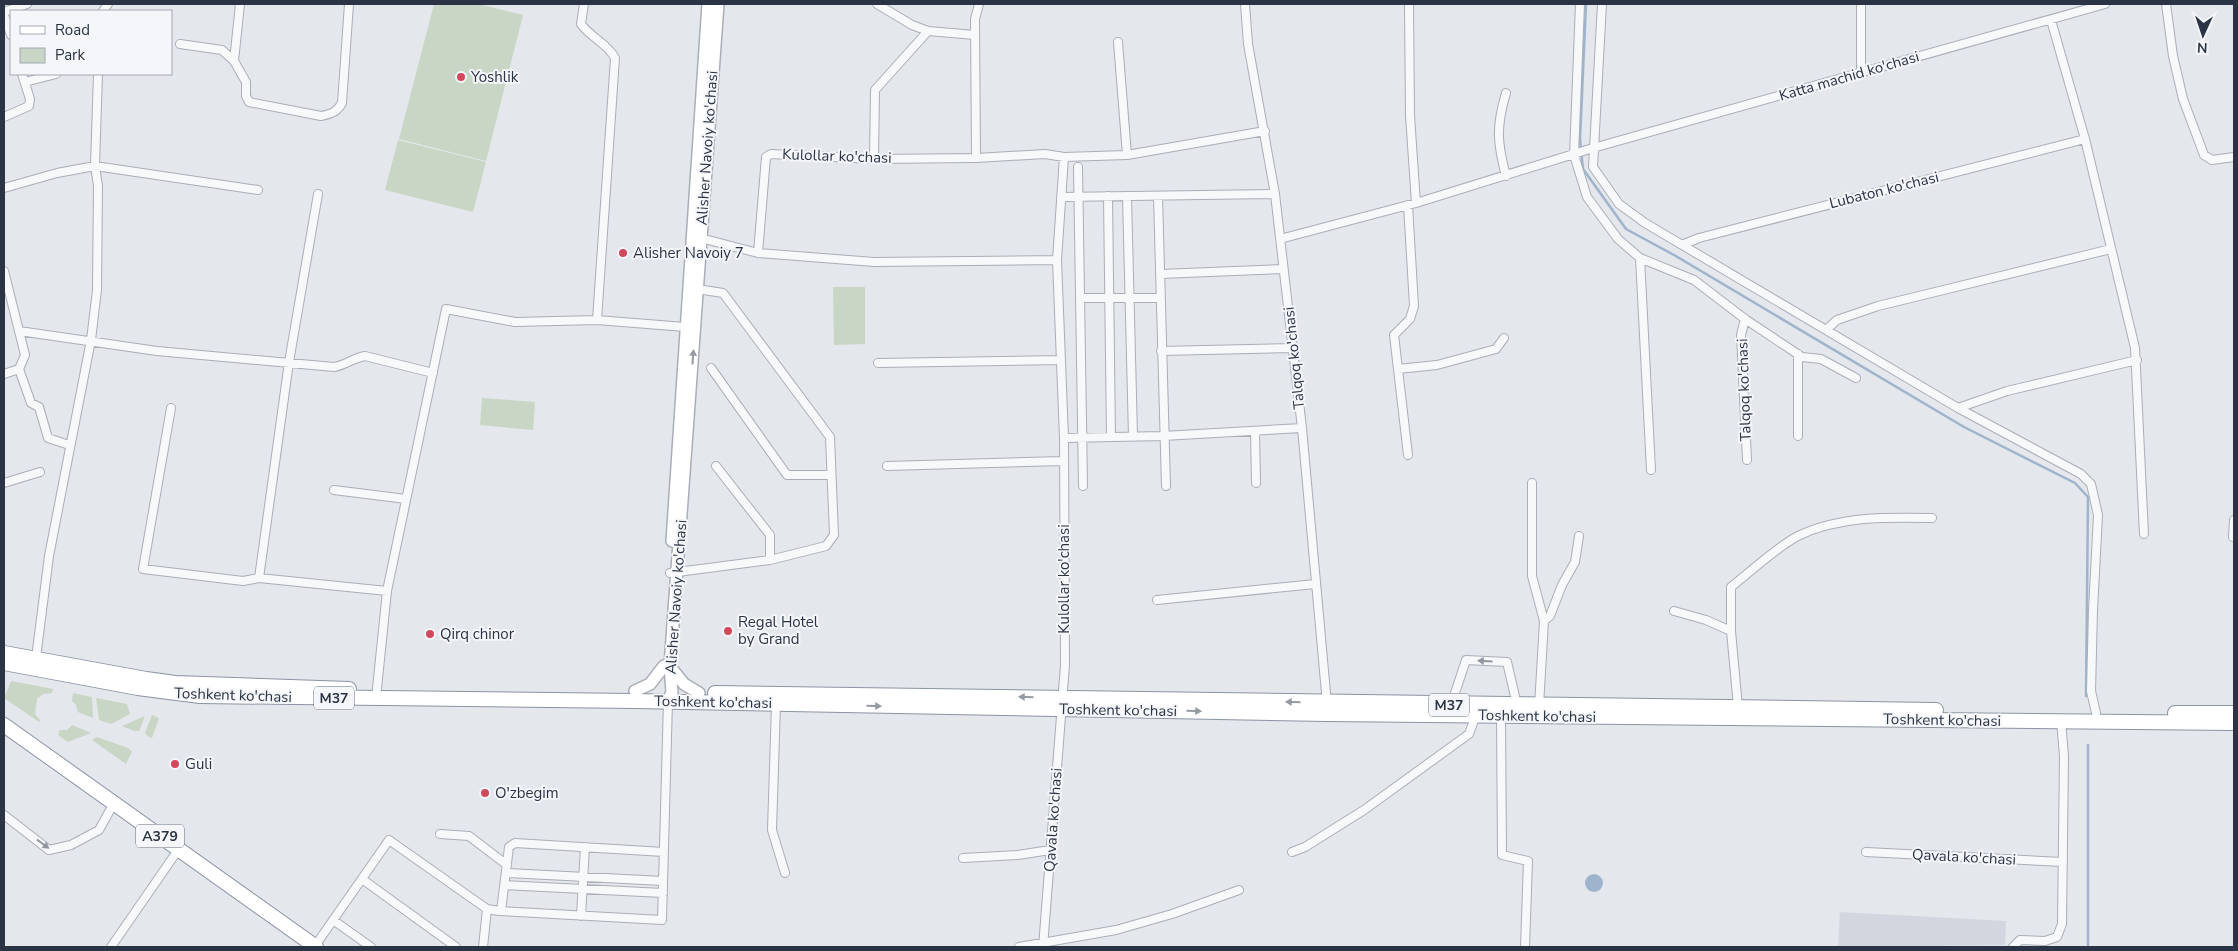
<svg xmlns="http://www.w3.org/2000/svg" width="2238" height="951" viewBox="0 0 2238 951" font-family="'Nunito Sans',sans-serif">
<style>
.built{fill:#d2d6de}
.green{fill:#c9d6c5}
.water{fill:#9fb4cc}
.lines{fill:none;stroke-linecap:round;stroke-linejoin:round}
.stream{stroke:#9fb4cc;stroke-width:2.5}
.street-casing{stroke:#a9aeb7;stroke-width:10}
.secondary-casing{stroke:#a9aeb7;stroke-width:14}
.highway-casing{stroke:#8b94a3;stroke-width:16}
.street{stroke:#f7f8fa;stroke-width:8}
.secondary{stroke:#fff;stroke-width:11}
.highway{stroke:#fff;stroke-width:14}
.oneway{fill:#959aa2}
.oneway2{fill:#9196a0}
.poi-dot{fill:#d1495b;stroke:#f4f6f9;stroke-width:2}
.labels{text-anchor:middle;dominant-baseline:central;stroke-width:4;stroke-linejoin:round;paint-order:stroke}
.shield{fill:#f4f6f9;stroke:#676e7b;stroke-width:1}
.shield-label{font-size:14px;font-weight:bold;fill:#2b3445}
.street-label{font-size:15px;fill:#2b3445;stroke:#f4f6f9}
.poi-label{font-size:15px;fill:#2b3445;stroke:#f4f6f9;text-anchor:start}
</style>
<rect width="100%" height="100%" fill="#e4e7ec"/>
<path class="built" d="M1840,912L2006,921L2005,945L1838,947Z"/>
<path class="green" d="M434,4H478L523,15L486,161L399,139Z
M398,140L486,162L473,212L385,190Z
M833,287H865V344L834,345Z
M482,398L535,402L533,430L480,425Z
M11,681L53,689L52,693L43,694L37,699L35,714L40,720L39,722L4,698Z
M73,693L92,697L93,718L78,712L76,705L72,701Z
M96,698L127,704L130,714L111,724L99,720Z
M152,715L159,718L152,738L149,737L145,733Z
M145,716L139,731H134L122,726Z
M72,725L91,733L68,742L58,735L60,730H67Z
M97,737L128,748L132,752L126,764L92,740Z"/>
<path class="water" d="M1585 883a9 9 0 1 1 18 0a9 9 0 1 1-18 0Z"/>
<g class="lines">
<path class="stream" d="M1586,4L1580,139L1583,169L1626,229L1674,255L1964,427L2075,483L2088,497L2086,696
M2088,947V745"/>
<defs>
<path id="street" d="M584,4L581,24C591,38 607,43 615,58L597,320L685,327
M877,4L912,25L928,31L975,35
M1245,4L1248,44L1275,194L1302,428L1327,704
M1409,4L1410,116L1416,203
M1580,4L1574,155L1587,197L1618,239L1640,258L1694,280L1745,319L1802,357L1821,359L1856,378
M1602,4L1593,167L1619,204L1645,223L1958,408L2081,474L2091,484L2098,515L2093,610L2091,691L2096,713
M1861,4V73
M2166,4L2173,56L2183,99L2204,155L2212,160L2234,157
M103,11L108,4
M4,12L27,4
M4,15L11,35
M2051,20L2085,139L2135,348L2144,534
M1118,42L1127,155
M180,44L222,50L234,61L246,82V96L249,102L321,116C331,114 337,112 342,103L349,4
M234,61L240,4
M25,82L56,74
M4,117L29,106L30,99L22,74
M976,158L975,19L979,4
M874,159L875,90L928,31
M1078,167L1083,486
M1506,176C1497,142 1496,127 1506,93
M4,188L57,173L95,166L258,190
M1108,196L1111,437
M1127,196L1133,436
M1158,196L1166,486
M1061,197L1275,194
M697,237L758,253L874,262L1057,260
M1280,239L1416,203L1593,148L2105,4
M1684,244L1699,238L2085,139
M758,253L766,157L771,154L874,159L976,158L1045,154L1064,157L1127,155L1265,131
M1640,258L1651,470
M4,271L25,355L19,369L4,374
M1160,274L1283,269
M1080,298H1160
M1745,319L1741,335L1747,460
M1826,330L1837,320L1878,306L2111,249
M19,331L157,351L334,367C346,365 353,358 365,356L433,373
M1161,351L1292,348
M1798,354V436
M878,363L1060,360
M711,368L787,475H831
M19,369L31,403L39,407L48,438L69,445
M1398,369L1437,365L1496,349L1504,338
M171,408L143,569L243,581L259,578L387,591
M1958,408L2007,391L2137,360
M1255,431L1256,483
M1064,438L1163,436L1302,428
M1408,455L1394,335L1410,319L1414,306L1408,205
M716,466L770,535V560
M887,466L1064,461
M4,483L40,472
M1532,483V576L1544,621L1539,706
M334,490L406,499
M2233,537L2234,520
M670,573L770,560L826,546L834,535L830,437L723,293L697,289
M259,578L289,362L318,194
M1157,600L1315,584
M1674,611L1706,620L1731,631
M1544,621L1550,616L1562,585L1575,562L1579,536
M36,658L49,556L91,340L97,290L98,186L95,166L98,74
M376,698L387,591L446,309L515,322L597,320
M776,704L772,830L785,873
M1451,705L1466,660L1507,662L1517,705
M1738,707L1731,631V587C1749,573 1778,546 1798,536C1839,516 1887,517 1932,518
M1501,716L1502,855L1528,861L1525,947
M4,815L49,850L71,845L99,830L114,803
M440,834L469,836L507,865
M1292,852L1305,847L1364,810L1469,734L1476,715
M1866,852L2063,862
M963,858L1018,855L1050,850
M506,873L663,881
M362,879L456,947
M505,885L663,893
M501,911L509,847L515,843L664,852
M581,916L585,847
M333,920L371,947
M315,946L389,840L487,909L499,911L662,920L668,701
M111,947L178,850
M483,947L487,909
M1019,947L1116,930L1172,914L1239,890
M1043,947L1065,665L1064,438L1057,260L1064,157
M2013,947L2020,940L2045,941L2057,937L2062,924L2064,756L2061,721"/>
<path id="secondary" d="M672,541L708,4
M671,668L684,684L699,693
M635,691L650,684L664,666
M668,701L672,692L670,666L718,4"/>
<path id="highway" d="M4,653L146,679L175,683L349,689
M4,663L138,688L200,696L635,701L1327,714L2234,723
M715,693L1936,710
M2175,713H2234
M4,725L316,947"/>
</defs>
<use href="#street" class="street-casing"/>
<use href="#secondary" class="secondary-casing"/>
<use href="#highway" class="highway-casing"/>
<use href="#street" class="street"/>
<use href="#secondary" class="secondary"/>
<use href="#highway" class="highway"/>
</g>
<defs><path id="oneway-solid" d="M-6-.8H1V-3.2L6.5 0L1 3.2V.8H-6Z" transform="scale(1.25)"/></defs>
<g class="oneway">
<use href="#oneway-solid" transform="translate(693 357) rotate(-86)"/>
<use href="#oneway-solid" transform="translate(1026 697) rotate(-179)"/>
<use href="#oneway-solid" transform="translate(1293 702) rotate(-179)"/>
<use href="#oneway-solid" transform="translate(874 706) rotate(1)"/>
<use href="#oneway-solid" transform="translate(1194 711) rotate(1)"/>
</g>
<g class="oneway2">
<use href="#oneway-solid" transform="translate(1485 661) rotate(-177)"/>
<use href="#oneway-solid" transform="translate(43 844) rotate(36)"/>
</g>
<g class="poi-dot">
<circle cx="461" cy="77" r="5"/>
<circle cx="623" cy="253" r="5"/>
<circle cx="728" cy="631" r="5"/>
<circle cx="430" cy="634" r="5"/>
<circle cx="175" cy="764" r="5"/>
<circle cx="485" cy="793" r="5"/>
</g>
<g class="labels">
<g class="shield">
<rect x="314" y="686.5" width="40" height="23" rx="4"/>
<rect x="1429" y="693.5" width="40" height="23" rx="4"/>
<rect x="136" y="824.5" width="48" height="23" rx="4"/>
</g>
<g class="shield-label">
<text x="334" y="698">M37</text>
<text x="1449" y="705">M37</text>
<text x="160" y="836">A379</text>
</g>
<g class="street-label">
<text transform="translate(1849 76) rotate(-16)">Katta machid ko'chasi</text>
<text transform="translate(707 148) rotate(-86)">Alisher Navoiy ko'chasi</text>
<text transform="translate(837 156) rotate(2)">Kulollar ko'chasi</text>
<text transform="translate(1884 190) rotate(-14)">Lubaton ko'chasi</text>
<text transform="translate(1294 358) rotate(-96)">Talqoq ko'chasi</text>
<text transform="translate(1744 390) rotate(-92)">Talqoq ko'chasi</text>
<text transform="translate(1064 579) rotate(-90)">Kulollar ko'chasi</text>
<text transform="translate(676 597) rotate(-86)">Alisher Navoiy ko'chasi</text>
<text transform="translate(233 695) rotate(2)">Toshkent ko'chasi</text>
<text transform="translate(713 702) rotate(1)">Toshkent ko'chasi</text>
<text transform="translate(1118 710) rotate(1)">Toshkent ko'chasi</text>
<text transform="translate(1537 716) rotate(1)">Toshkent ko'chasi</text>
<text transform="translate(1942 720) rotate(1)">Toshkent ko'chasi</text>
<text transform="translate(1053 820) rotate(-86)">Qavala ko'chasi</text>
<text transform="translate(1964 857) rotate(3)">Qavala ko'chasi</text>
</g>
<g class="poi-label">
<text x="471" y="77">Yoshlik</text>
<text x="633" y="253">Alisher Navoiy 7</text>
<text x="738" y="622">Regal Hotel<tspan x="738" dy="17">by Grand</tspan></text>
<text x="440" y="634">Qirq chinor</text>
<text x="185" y="764">Guli</text>
<text x="495" y="793">O'zbegim</text>
</g>
</g>
<rect width="2238" height="951" fill="none" stroke="#2b3445" stroke-width="10"/>
<rect x="10" y="10" width="162" height="65" fill="#f4f6f9" stroke="#a4a8b1"/>
<rect x="20" y="26" width="25" height="8" fill="#ffffff" stroke="#a4a8b1"/>
<text x="55" y="35" font-size="15" fill="#2b3445">Road</text>
<rect x="20" y="48" width="25" height="15" fill="#c9d6c5" stroke="#a4a8b1"/>
<text x="55" y="60" font-size="15" fill="#2b3445">Park</text>
<g transform="translate(2203 35) rotate(183)" stroke="#f4f6f9" stroke-width="4" paint-order="stroke">
<path d="M0-4L9 19L0 12L-9 19Z" fill="#2b3445"/>
<text y="-8" font-size="14" font-weight="bold" text-anchor="middle" fill="#2b3445">N</text>
</g>
</svg>
